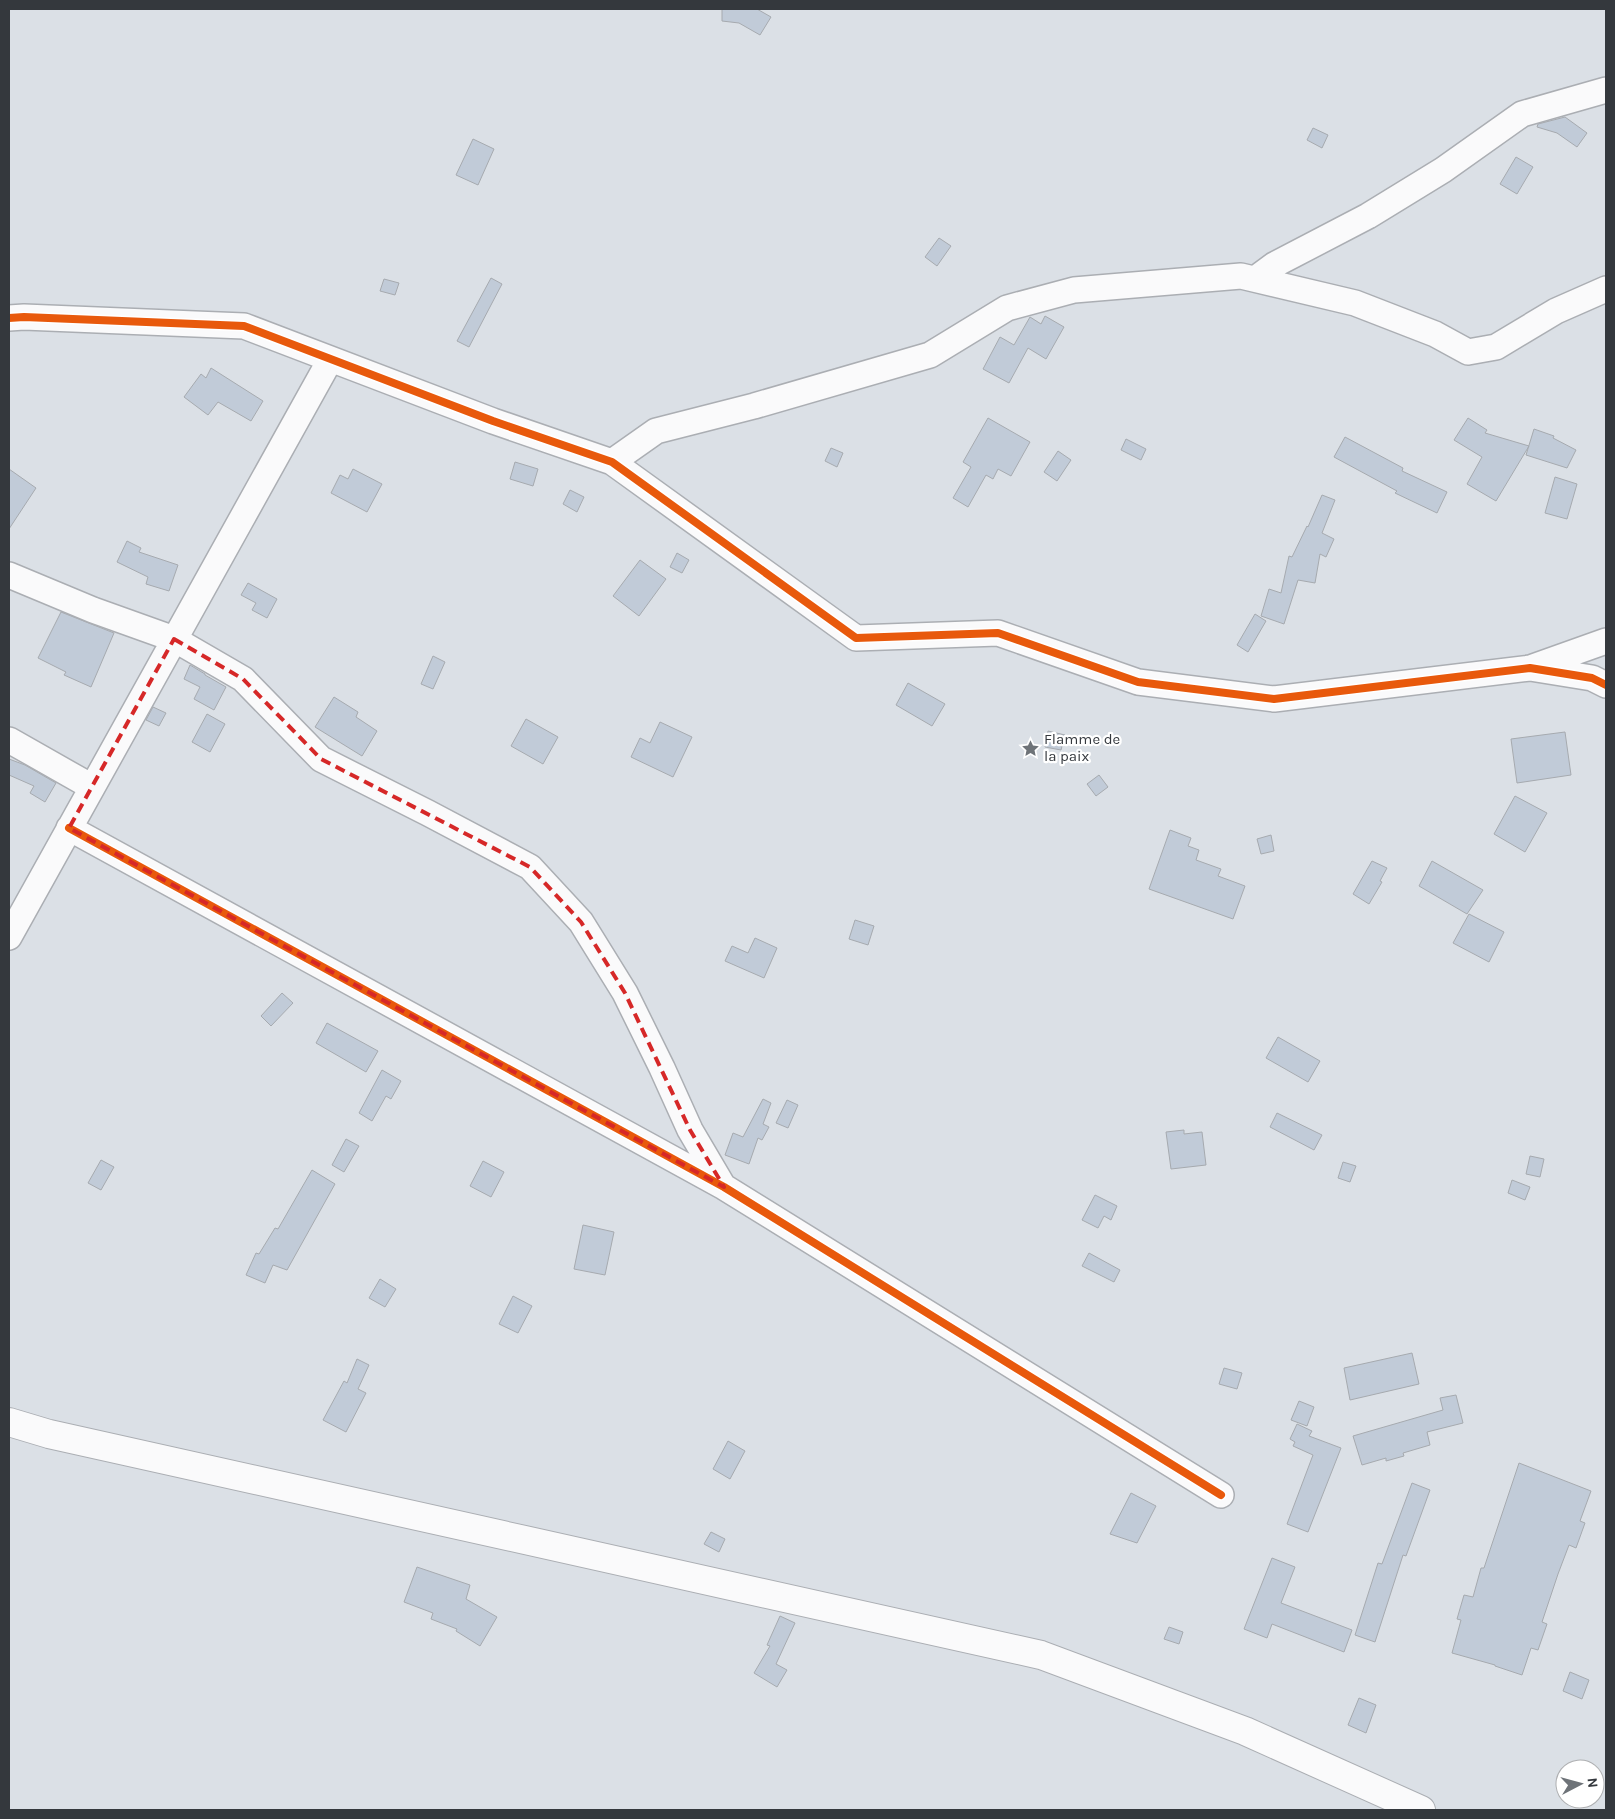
<svg xmlns="http://www.w3.org/2000/svg" width="1615" height="1819" viewBox="0 0 1615 1819" font-family="Karla,sans-serif">
<style>
.building{fill:#c1cbd8;stroke:#a6aaaf}
.lines{fill:none;stroke-linecap:round;stroke-linejoin:round}
.minor-casing{stroke:#abaeb3;stroke-width:28}
.major-casing{stroke:#abaeb3;stroke-width:30}
.minor{stroke:#fafafb;stroke-width:25}
.major{stroke:#fafafb;stroke-width:28}
.cycleway-casing{stroke:#fff;stroke-width:11}
.cycleway{stroke:#e8590c;stroke-width:8}
.marked{fill:none;stroke:#d62828;stroke-width:4;stroke-dasharray:10 6;stroke-linejoin:round}
.labels{text-anchor:middle;dominant-baseline:central;stroke-width:4.5;stroke-linejoin:round;paint-order:stroke}
.poi-label{font-size:15px;fill:#34383d;stroke:#fff;text-anchor:start}
</style>
<rect width="100%" height="100%" fill="#dbe0e6"/>
<path class="building" d="M722,9H757L771,17L760,35L739,23L722,21Z
M1565,117L1587,133L1577,147L1557,133L1537,127L1538,124Z
M1313,128L1328,135L1322,148L1307,140Z
M473,139L494,149L478,185L456,175Z
M1516,157L1533,167L1517,194L1500,184Z
M939,238L951,246L937,266L925,257Z
M491,278L502,284L469,347L457,341Z
M384,279L399,283L395,295L380,291Z
M1045,316L1064,327L1046,359L1028,348L1009,383L983,369L1000,337L1014,345L1030,317L1041,324Z
M211,368L263,401L251,421L218,402L208,415L184,397L201,374L206,378Z
M988,418L1030,442L1011,476L998,469L993,479L986,475L968,507L953,498L971,467L963,462Z
M1468,418L1487,430L1485,433L1529,446L1496,501L1467,484L1482,457L1454,440Z
M1534,429L1554,436L1553,438L1576,450L1567,468L1526,455Z
M1345,437L1403,468L1402,471L1447,492L1437,513L1395,493L1397,491L1334,457Z
M1126,439L1146,449L1141,460L1121,450Z
M831,448L843,453L837,467L825,461Z
M1058,451L1071,460L1057,481L1044,472Z
M515,462L538,469L533,486L510,479Z
M9,469L36,488L9,529Z
M353,469L382,484L367,512L331,493L340,475L348,479Z
M1555,477L1577,484L1567,519L1545,513Z
M570,490L584,497L577,512L563,504Z
M1322,495L1335,500L1322,533L1334,539L1326,557L1320,554L1315,583L1298,580L1284,624L1261,616L1269,589L1281,593L1289,556L1292,557L1307,526L1308,527Z
M127,541L141,548L139,552L178,565L169,591L146,584L148,577L117,562Z
M677,553L689,560L682,573L670,567Z
M640,560L666,579L639,616L613,596Z
M248,583L277,599L267,618L252,610L256,603L241,595Z
M61,612L114,633L91,687L64,675L66,672L38,658Z
M1255,614L1266,621L1248,652L1237,645Z
M433,656L445,662L433,689L421,684Z
M190,665L205,674V675L226,687L214,710L194,699L200,687L184,679Z
M908,683L945,704L932,726L896,705Z
M334,697L358,712L356,717L377,731L362,756L315,727Z
M153,707L166,713L159,726L146,720Z
M207,714L225,724L210,752L192,742Z
M526,719L558,737L543,764L511,746Z
M660,722L692,737L673,777L631,757L640,738L650,743Z
M1048,731L1065,735L1061,750L1045,747Z
M1565,732L1571,775L1517,783L1511,739Z
M9,759L25,765L56,783L45,802L30,793L34,786L9,775Z
M1099,775L1108,787L1096,796L1087,784Z
M1515,796L1547,813L1525,852L1494,834Z
M1170,830L1191,838L1188,846L1199,850L1196,860L1221,869L1218,876L1245,886L1233,919L1149,889Z
M1271,835L1274,851L1261,854L1257,839Z
M1372,861L1387,868L1380,881L1382,882L1369,904L1353,894Z
M1432,861L1483,890L1467,914L1419,886Z
M1469,914L1504,932L1489,962L1453,943Z
M855,920L874,926L868,945L849,939Z
M755,938L777,948L764,978L725,961L732,946L748,953Z
M282,993L293,1003L271,1026L261,1016Z
M327,1023L378,1051L366,1072L316,1043Z
M1278,1037L1320,1061L1308,1082L1266,1058Z
M382,1070L401,1081L391,1099L386,1096L372,1121L359,1113Z
M763,1099L771,1103L763,1124L769,1127L762,1140L758,1138L749,1164L725,1155L733,1133L743,1137Z
M787,1100L798,1105L788,1128L776,1123Z
M1277,1113L1322,1135L1314,1150L1270,1127Z
M1184,1130V1134L1202,1132L1206,1165L1171,1169L1166,1132Z
M346,1139L359,1146L344,1172L332,1165Z
M1530,1156L1544,1159L1540,1177L1526,1174Z
M101,1160L114,1167L101,1190L88,1183Z
M483,1161L504,1172L491,1197L470,1186Z
M1343,1162L1356,1166L1350,1182L1338,1178Z
M312,1170L335,1184L287,1270L273,1265L265,1283L246,1275L256,1253L259,1254L275,1228L278,1229Z
M1512,1180L1530,1187L1525,1200L1508,1193Z
M1095,1195L1117,1206L1111,1220L1104,1216L1098,1228L1082,1220Z
M583,1225L614,1232L605,1275L574,1269Z
M1089,1253L1120,1270L1114,1282L1082,1266Z
M380,1279L396,1289L385,1307L369,1298Z
M513,1296L532,1306L518,1333L499,1324Z
M1412,1353L1419,1384L1350,1400L1344,1368Z
M357,1359L369,1365L358,1389L366,1393L346,1432L323,1420L344,1381L347,1383Z
M1224,1368L1242,1373L1237,1389L1219,1384Z
M1456,1395L1463,1423L1427,1432L1430,1445L1403,1453L1404,1456L1386,1461V1458L1362,1465L1353,1436L1443,1410L1440,1398Z
M1299,1401L1314,1407L1307,1426L1291,1420Z
M1297,1424L1312,1431L1309,1436L1341,1448L1308,1532L1287,1524L1313,1455L1293,1446L1295,1442L1290,1439Z
M728,1441L745,1451L730,1479L713,1469Z
M1519,1463L1591,1491L1580,1521L1585,1523L1576,1548L1569,1545L1558,1574L1542,1622L1547,1624L1538,1650L1531,1648L1522,1675L1495,1666V1665L1452,1653L1461,1620L1457,1619L1464,1595L1473,1597L1481,1568H1484Z
M1412,1483L1430,1490L1406,1556L1403,1555L1375,1642L1355,1635L1378,1563L1382,1564Z
M1131,1493L1156,1506L1137,1543L1110,1534Z
M711,1532L725,1539L719,1552L704,1544Z
M1272,1558L1295,1567L1281,1603L1352,1630L1344,1652L1272,1624L1267,1638L1244,1629Z
M417,1567L470,1585L466,1599L497,1617L480,1646L456,1631L457,1629L431,1619L433,1613L404,1602Z
M780,1616L795,1623L776,1664L787,1670L777,1687L754,1673L770,1646L767,1645Z
M1169,1627L1183,1632L1179,1644L1164,1639Z
M1570,1672L1589,1680L1582,1699L1563,1691Z
M1359,1698L1376,1705L1366,1733L1348,1725Z"/>
<g class="lines">
<defs>
<path id="minor" d="M1255,279L1274,265L1368,216L1443,170L1522,114L1606,90
M9,318L24,317L244,326L493,421L612,462L856,638L998,633L1138,682L1274,699L1530,668L1592,678L1606,685
M612,462L656,431L754,406L930,355L1007,308L1074,290L1241,276L1355,303L1435,334L1468,352L1496,347L1556,311L1606,289
M9,575L93,610L174,639L243,679L321,759L428,813L530,867L581,922L625,993L662,1068L690,1130L723,1186
M1533,667L1606,641
M9,740L92,787
M69,828L724,1187L1221,1495
M9,937L330,360"/>
<path id="major" d="M9,1422L49,1434L1041,1655L1245,1731L1421,1810"/>
</defs>
<use href="#minor" class="minor-casing"/>
<use href="#major" class="major-casing"/>
<use href="#minor" class="minor"/>
<use href="#major" class="major"/>
<defs>
<path id="cycleway" d="M9,318L24,317L244,326L493,421L612,462L856,638L998,633L1138,682L1274,699L1530,668L1592,678L1606,685
M69,828L724,1187L1221,1495"/>
</defs>
<use href="#cycleway" class="cycleway-casing"/>
<use href="#cycleway" class="cycleway"/>
</g>
<path class="marked" d="M174,639L243,679L321,759L530,867L581,922L625,993L690,1130L724,1187L69,828Z"/>
<defs>
<symbol id="sight-bare" viewBox="-9 -9 18 18"><path d="M0-6L1.8-2.2L6-1.7L2.9 1.2L3.7 5.4L0 3.3L-3.7 5.4L-2.9 1.2L-6-1.7L-1.8-2.2Z" fill="#6e7378" stroke="#fff" stroke-width="2.5" paint-order="stroke"/></symbol>
</defs>
<g fill-rule="evenodd">
<use href="#sight-bare" x="1018" y="736" width="25" height="25"/>
</g>
<g class="labels">
<g class="poi-label">
<text x="1044" y="739">Flamme de<tspan x="1044" dy="17">la paix</tspan></text>
</g>
</g>
<rect width="1615" height="1819" fill="none" stroke="#34383d" stroke-width="20"/>
<g transform="translate(1580 1784) rotate(84)"><circle r="24" fill="#ffffff" stroke="#aeafb1"/>
<path d="M0-4L9 19L0 12L-9 19Z" fill="#6e7378"/>
<text y="-8" font-size="14" font-weight="bold" text-anchor="middle" fill="#34383d">N</text>
</g>
</svg>
